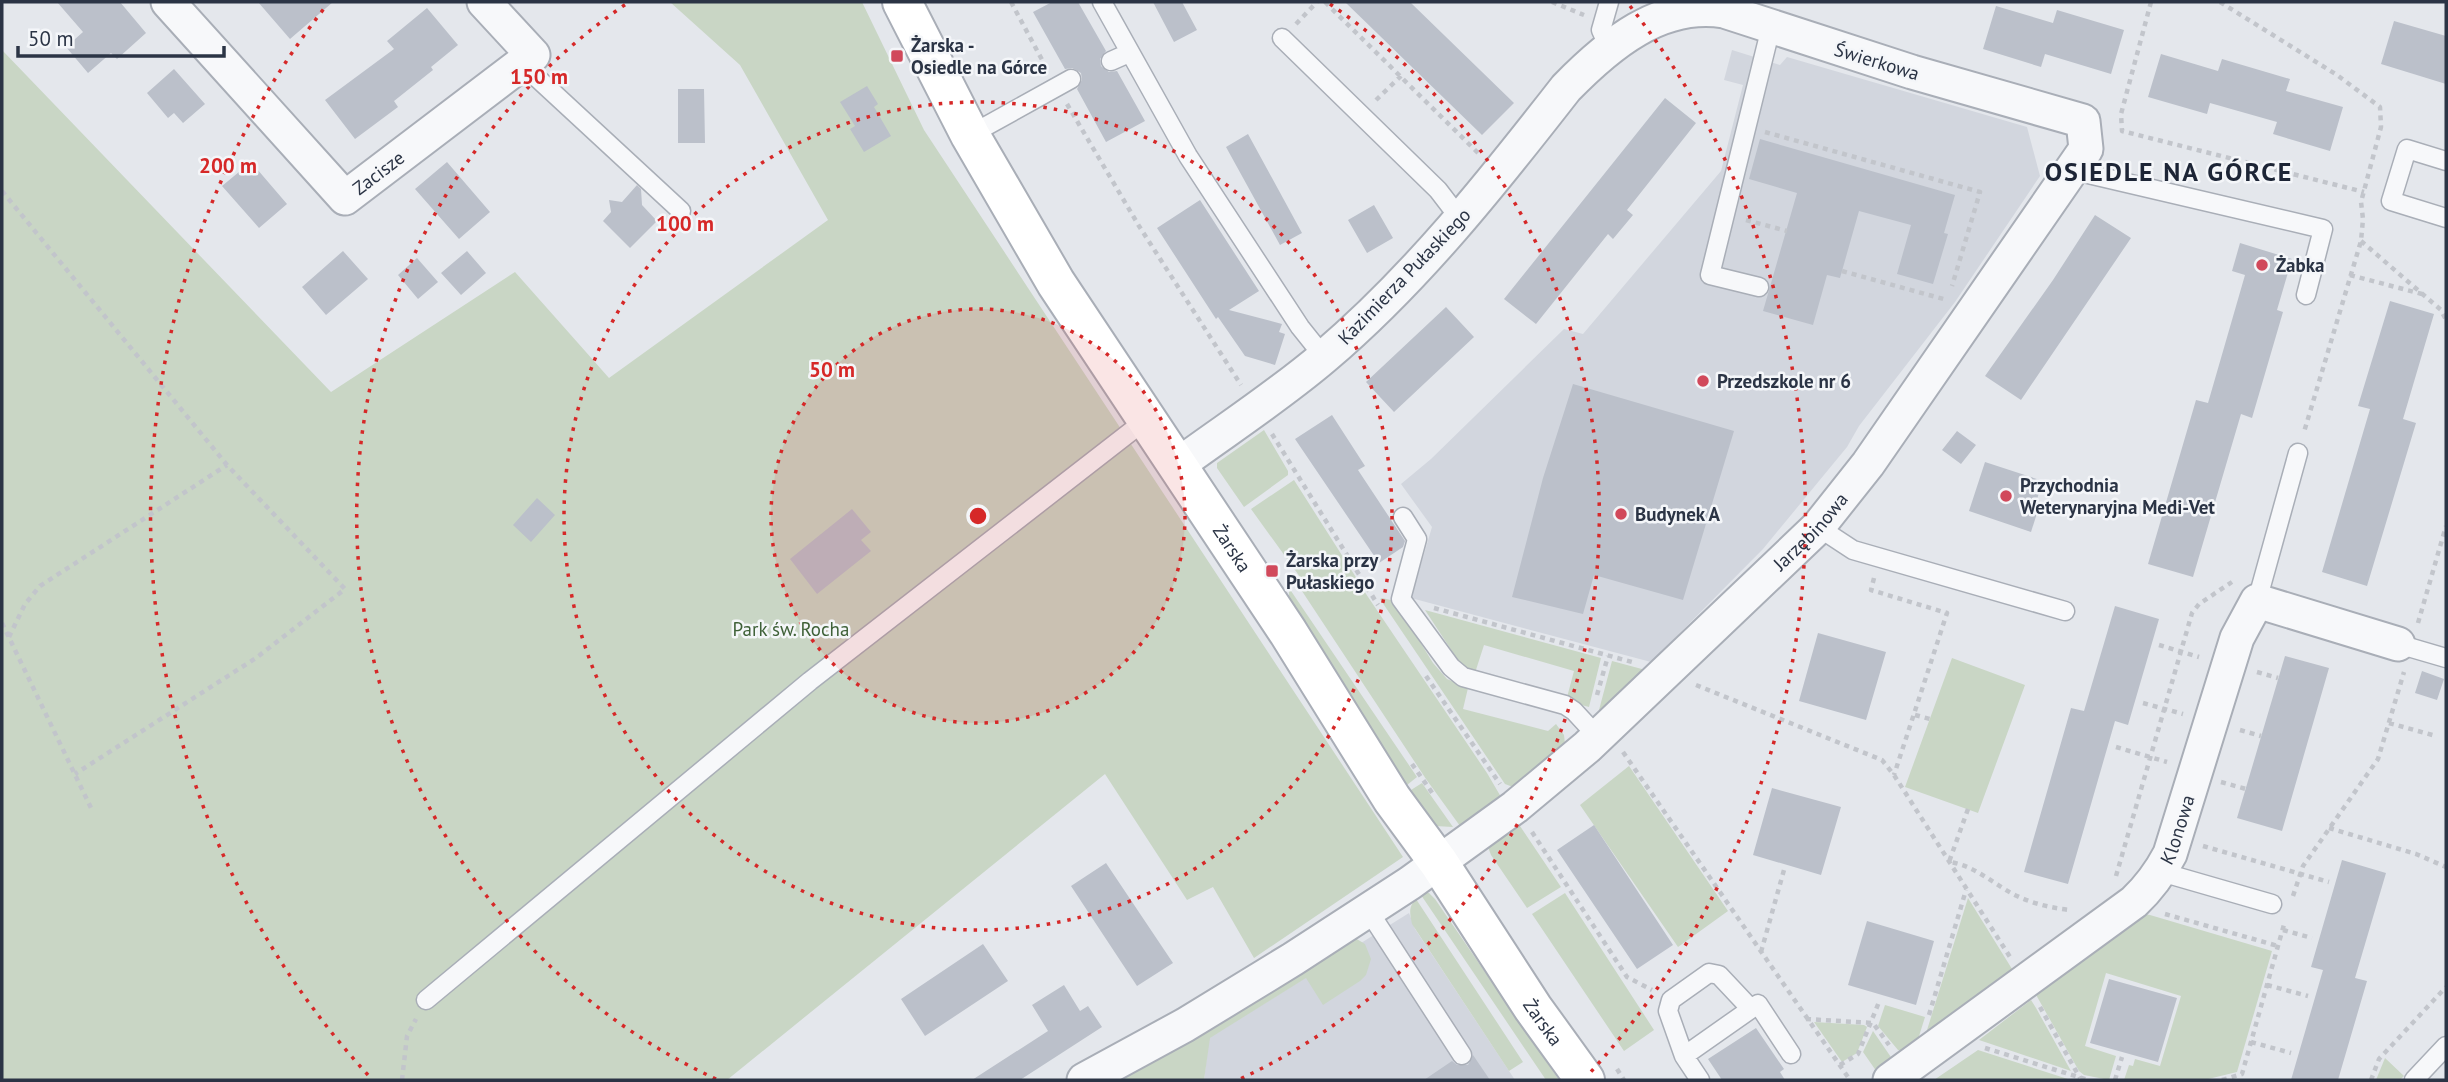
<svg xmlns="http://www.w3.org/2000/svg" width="2448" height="1082" viewBox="0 0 2448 1082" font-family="'PT Sans',sans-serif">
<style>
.built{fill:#d2d6de}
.green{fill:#c9d6c5}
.building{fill:#bbc0ca}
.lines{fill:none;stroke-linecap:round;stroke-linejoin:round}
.lane-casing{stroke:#a9aeb7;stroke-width:21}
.street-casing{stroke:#a9aeb7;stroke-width:37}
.secondary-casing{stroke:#a9aeb7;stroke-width:42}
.path{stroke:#c2c5cb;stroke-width:4.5;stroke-dasharray:5 5;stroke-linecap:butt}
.lane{stroke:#f7f8fa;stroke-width:18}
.street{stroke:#f7f8fa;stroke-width:33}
.secondary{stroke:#fff;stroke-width:38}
.ring{fill:none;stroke:#d62828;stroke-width:3.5;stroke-dasharray:3.5 7}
.poi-dot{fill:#d1495b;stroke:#f4f6f9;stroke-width:2.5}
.labels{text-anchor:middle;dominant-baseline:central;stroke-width:5;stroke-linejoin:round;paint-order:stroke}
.poi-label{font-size:19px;font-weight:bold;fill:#2b3445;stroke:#f4f6f9;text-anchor:start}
.street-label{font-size:19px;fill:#2b3445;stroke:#f4f6f9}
.park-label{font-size:19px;fill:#3f6138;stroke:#f4f6f9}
.district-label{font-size:26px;font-weight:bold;letter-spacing:2px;fill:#1d2536;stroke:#f4f6f9}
.centre{fill:#d62828;stroke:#f4f6f9;stroke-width:3.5}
.ring-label{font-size:21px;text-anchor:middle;font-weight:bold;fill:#d62828;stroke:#f4f6f9;stroke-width:5;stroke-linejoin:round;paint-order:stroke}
</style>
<rect width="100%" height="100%" fill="#e4e7ec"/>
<path class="built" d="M1732,50L1780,65L1787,57L2027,127L2040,176L1955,302L1859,426L1847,447L1763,549L1651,662L1411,598L1432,527L1401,484L1431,459L1564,329L1583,334L1721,171L1743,85L1724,80Z
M1409,913L1415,929L1515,1080H1204L1209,1038Z"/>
<path class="green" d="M670,2H862L924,130L1403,857L1254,958L1213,887L1187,900L1105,774L727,1080H2V50L331,392L515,272L609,378L828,220L740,65Z
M1264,430L1288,471V475L1244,507L1217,468V463Z
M1294,480L1359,582L1300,577L1251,509Z
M1296,582L1362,588L1487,773L1501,797L1460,826L1426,779Z
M1289,588L1417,777L1407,785L1289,605Z
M1382,598L1395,601L1433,663L1447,679L1468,688L1463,709L1548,731L1556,724L1564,735L1565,744L1520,784L1513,787L1505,784L1380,599Z
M1425,610L1601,658L1589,707L1566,701L1574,671L1484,645L1474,676L1463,668Z
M1952,658L2025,685L1978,813L1905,787Z
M1612,661L1653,672L1607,711L1599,710Z
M1629,766L1728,911L1678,947L1580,805Z
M1422,783L1453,827L1435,826L1411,790Z
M1516,826H1520L1561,887L1527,908L1491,855L1488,847Z
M1424,893H1429L1435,899L1559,1080H1546L1421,895Z
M1565,893L1654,1030L1624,1051L1532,914Z
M1968,898L2017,977L1923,1043Z
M1416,899L1523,1062L1509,1071L1412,924C1410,914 1408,907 1416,899Z
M2139,913L2150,915L2272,951L2237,1072L2204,1080H2124L2129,1065L2133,1066L2135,1059L2160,1066L2181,996L2106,973L2085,1046L2116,1056L2109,1080L2084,1075L2079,1071L2035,993Z
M1355,938L1365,944L1371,959L1366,975L1360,981L1323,1005L1306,978L1210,1038L1204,1080H1110Z
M2031,1000L2036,1008L2071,1071L1979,1040Z
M1885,1005L1925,1017L1915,1049L1909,1053L1898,1050L1878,1026Z
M1814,1022L1864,1025L1867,1027L1857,1053L1842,1062Z
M1873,1031L1895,1063L1879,1075L1863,1052Z
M1978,1050L2071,1080H1934Z
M2385,1058L2404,1076L2400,1080H2376Z"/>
<path class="building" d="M57,2H120L146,33L117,59L111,53L88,73L66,47L83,32Z
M258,2H333L290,39Z
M1052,2H1078L1106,51L1100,59L1101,66L1109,72L1117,71L1145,121L1106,142L1077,89L1082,80L1081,73L1072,68L1065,69L1033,12Z
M1153,2H1182L1197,30L1174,42Z
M1345,2H1410L1514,103L1482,135Z
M1996,6L2053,23L2057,10L2124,30L2111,74L2045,54L2041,67L1983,49Z
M427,8L458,45L431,67L433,70L394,101L398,107L355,139L325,100L394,49L387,41Z
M2394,21L2446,36V84L2381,64Z
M2161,54L2218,71L2222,59L2290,79L2286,91L2343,107L2330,151L2273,134L2277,122L2210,103L2207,114L2148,97Z
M174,69L205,104L183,123L174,113L168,118L147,93Z
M867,86L878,104L874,107L891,136L864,152L850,129L855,126L840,102Z
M678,89H704L705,143H678Z
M1665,98L1696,123L1627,210L1633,215L1613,239L1608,234L1536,324L1504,299Z
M1248,134L1302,233L1280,245L1226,147Z
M1760,139L1955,195L1944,233L1948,234L1933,284L1897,274L1911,225L1859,211L1840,278L1827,275L1813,325L1763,311L1797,193L1749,179Z
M251,162L287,204L259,228L222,186Z
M447,162L490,212L459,239L415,189Z
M637,185L641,189L642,205L657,221L630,248L603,221L611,212L609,200L622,202Z
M1200,200L1259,291L1229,310L1282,324L1279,332L1285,334L1275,365L1245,356L1218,317L1216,319L1157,228Z
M1374,205L1393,238L1367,253L1348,220Z
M2095,215L2131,238L2021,400L1985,376L2053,280Z
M2240,243L2292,259L2277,310L2283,312L2252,418L2241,414L2193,577L2148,564L2196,400L2208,403L2245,275L2232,271Z
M343,251L368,279L326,315L302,287Z
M467,251L486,273L461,295L441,273Z
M417,258L438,282L418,299L398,275Z
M2390,301L2434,314L2403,419L2416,423L2367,586L2322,572L2370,409L2358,406Z
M1446,307L1474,337L1394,412L1366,382Z
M1573,384L1734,431L1683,600L1594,575L1583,614L1512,597L1543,478Z
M1332,415L1365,466L1358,470L1405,541L1403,547L1379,563L1295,439Z
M1957,431L1976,445L1961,464L1942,450Z
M1985,462L2043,481L2035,505L2039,507L2031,532L1969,511Z
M537,498L555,515L531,542L513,525Z
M852,509L871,532L861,540L871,551L817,594L790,559Z
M2115,606L2159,619L2128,725L2115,721L2068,884L2024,872L2071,708L2084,711Z
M1818,633L1886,652L1866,720L1799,701Z
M2285,656L2329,668L2282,831L2237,818Z
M2422,671L2444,679L2437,700L2415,693Z
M1772,788L1841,807L1821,875L1753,855Z
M1594,825L1673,945L1637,969L1557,850Z
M2342,860L2386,873L2355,978L2367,981L2338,1080H2291L2323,970L2311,967Z
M1106,863L1173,963L1137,986L1071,886Z
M1867,921L1934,941L1916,1005L1848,985Z
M983,944L1008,981L925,1036L901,999Z
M2109,979L2177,998L2158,1062L2090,1043Z
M1064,985L1080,1011L1088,1006L1102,1027L1020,1080H972L1048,1031L1032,1005Z
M1756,1028L1784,1069L1780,1072L1785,1080H1722L1708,1059Z
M1473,1055L1490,1080H1424L1452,1061L1457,1065H1468Z"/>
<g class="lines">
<defs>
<path id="lane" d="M1102,2L1188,156L1300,327L1324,357
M1609,2L1601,30L1610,50
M1282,38L1438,190L1461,220
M1111,61L1129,53
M522,64L681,211
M970,135L1071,79
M2446,161L2407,149L2391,201L2446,218
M2071,170L2323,229L2306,295
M1759,287L1710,275L1771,27
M1403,517L1417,539L1401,599L1451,667L1463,677L1565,705L1574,711L1598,737
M1818,527L1853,550L2065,611
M2257,601L2298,453
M2398,644L2446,658
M2161,872L2272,904
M1368,910L1462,1055
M426,1000L810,681L1147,419
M1684,1056L1668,1011L1671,1000L1709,973L1719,975L1751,1009
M1700,1080L1684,1056L1758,1004L1791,1054
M2414,1080L2446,1046"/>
<g id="street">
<path id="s1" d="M168,2L345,198L533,55L484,2"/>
<path id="s2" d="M1084,1080L1185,1025L1293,959L1410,883L1515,807L1587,747L1818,527L1868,464L2086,149L2083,121L1912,72L1724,11C1660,1 1608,45 1566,88C1492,183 1416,279 1324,357C1277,397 1227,429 1178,465"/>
<path id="s3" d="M1890,1080L2134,902C2150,887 2160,873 2170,854L2237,638L2257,601L2398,644"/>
</g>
<g id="secondary">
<path id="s4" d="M902,2L970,135L1056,283L1288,632L1392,799L1439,863L1533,1008L1585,1080"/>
</g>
</defs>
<use href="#lane" class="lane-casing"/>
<use href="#street" class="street-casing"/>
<use href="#secondary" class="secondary-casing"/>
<path class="path" d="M1011,2L1047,69
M1325,2L1478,153
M1552,2L1584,15
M2151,2L2121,114L2122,131L2364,192
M2220,2L2337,75L2380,107L2381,127L2361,202L2363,219L2361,241L2304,432
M1296,24L1317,2
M1376,100L1401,76
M1067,104L1139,226L1241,385
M1765,132L1980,192L1952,286
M2,191L227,465L345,589L256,658L75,774
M1746,220L1787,231
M2361,241L2441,310L2446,320
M1842,271L1947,300
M2350,275L2422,294
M1272,434L1378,605
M1874,578L1871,590L1947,613L1894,775
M1434,608L1632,662
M2,623L93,812
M2418,623L2446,526
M9,637L25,604L40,586L227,465
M2159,645L2199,657
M2257,672L2278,678
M1426,676L1500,784
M1696,685L1882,760L1894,775L2010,957
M1597,695L1608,656
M2143,703L2183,714
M1915,715L1930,719
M2389,723L2436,736
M2240,730L2261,736
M2116,747L2167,762
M1623,752L1850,1080
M1412,764L1433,794
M2221,782L2246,789
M1968,809L1949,862C1975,865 1994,885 2017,896C2034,904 2052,908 2070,910
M2329,828L2416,854L2446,867
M1532,832L1627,977L1652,990
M2203,846L2329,882
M2116,876L2192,613L2199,604L2232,582
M2293,896L2303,866L2378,759L2404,672
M2165,914L2278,946
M2283,930L2312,938
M1761,952L1784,870
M2267,985L2308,996
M2040,1007L2080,1078
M1929,1015L1966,890
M1806,1019L1873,1023L1889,1045
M2251,1042L2291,1053
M1985,1048L2088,1080
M1840,1065L1858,1054L1879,1002
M1617,1069L1624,1080
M402,1080L407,1036L416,1019
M2115,1080L2122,1057
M2222,1080L2242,1074L2285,921
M2371,1080L2379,1059L2446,987"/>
<use href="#lane" class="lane"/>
<use href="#street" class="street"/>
<use href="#secondary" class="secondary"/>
</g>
<circle cx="978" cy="516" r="207" fill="#d62828" fill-opacity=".12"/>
<g class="ring">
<circle cx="978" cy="516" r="207"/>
<circle cx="978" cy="516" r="414"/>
<path d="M716 1079A621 621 0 0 1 626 4M1330 4A621 621 0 0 1 1240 1079"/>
<path d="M368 1075A828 828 0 0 1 326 6M1630 6A828 828 0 0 1 1588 1075"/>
</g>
<g class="poi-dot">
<rect x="890" y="49" width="14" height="14" rx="3.5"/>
<circle cx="2262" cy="265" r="7"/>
<circle cx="1703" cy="381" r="7"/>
<circle cx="2006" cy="496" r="7"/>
<circle cx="1621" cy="514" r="7"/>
<rect x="1265" y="564" width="14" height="14" rx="3.5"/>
</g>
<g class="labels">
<g class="poi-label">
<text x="911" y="45">Żarska -<tspan x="911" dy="22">Osiedle na Górce</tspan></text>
<text x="2276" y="265">Żabka</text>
<text x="1717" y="381">Przedszkole nr 6</text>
<text x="2020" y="485">Przychodnia<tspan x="2020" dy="22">Weterynaryjna Medi-Vet</tspan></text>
<text x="1635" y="514">Budynek A</text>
<text x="1286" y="560">Żarska przy<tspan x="1286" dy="22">Pułaskiego</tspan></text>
</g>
<g class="street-label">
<text transform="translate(1877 61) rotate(17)">Świerkowa</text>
<text stroke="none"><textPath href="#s1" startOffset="306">Zacisze</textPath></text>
<text transform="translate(1404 276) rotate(-46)">Kazimierza Pułaskiego</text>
<text stroke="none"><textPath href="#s2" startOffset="915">Jarzębinowa</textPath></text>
<text stroke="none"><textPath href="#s4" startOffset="639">Żarska</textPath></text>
<text stroke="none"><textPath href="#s3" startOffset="388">Klonowa</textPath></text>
<text stroke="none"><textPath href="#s4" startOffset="1206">Żarska</textPath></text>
</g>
<g class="park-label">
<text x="791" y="629">Park św. Rocha</text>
</g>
<g class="district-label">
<text x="2169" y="171">OSIEDLE NA GÓRCE</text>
</g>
</g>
<circle cx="978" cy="516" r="10" class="centre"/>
<g class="ring-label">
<text x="539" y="84">150 m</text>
<text x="228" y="173">200 m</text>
<text x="685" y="231">100 m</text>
<text x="832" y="377">50 m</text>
</g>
<rect width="2448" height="1082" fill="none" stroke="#2b3445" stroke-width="7"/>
<path d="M18 46v10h206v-10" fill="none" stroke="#2b3445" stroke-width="3.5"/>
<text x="28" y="46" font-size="21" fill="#2b3445" stroke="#f4f6f9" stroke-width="5" paint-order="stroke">50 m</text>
</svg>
